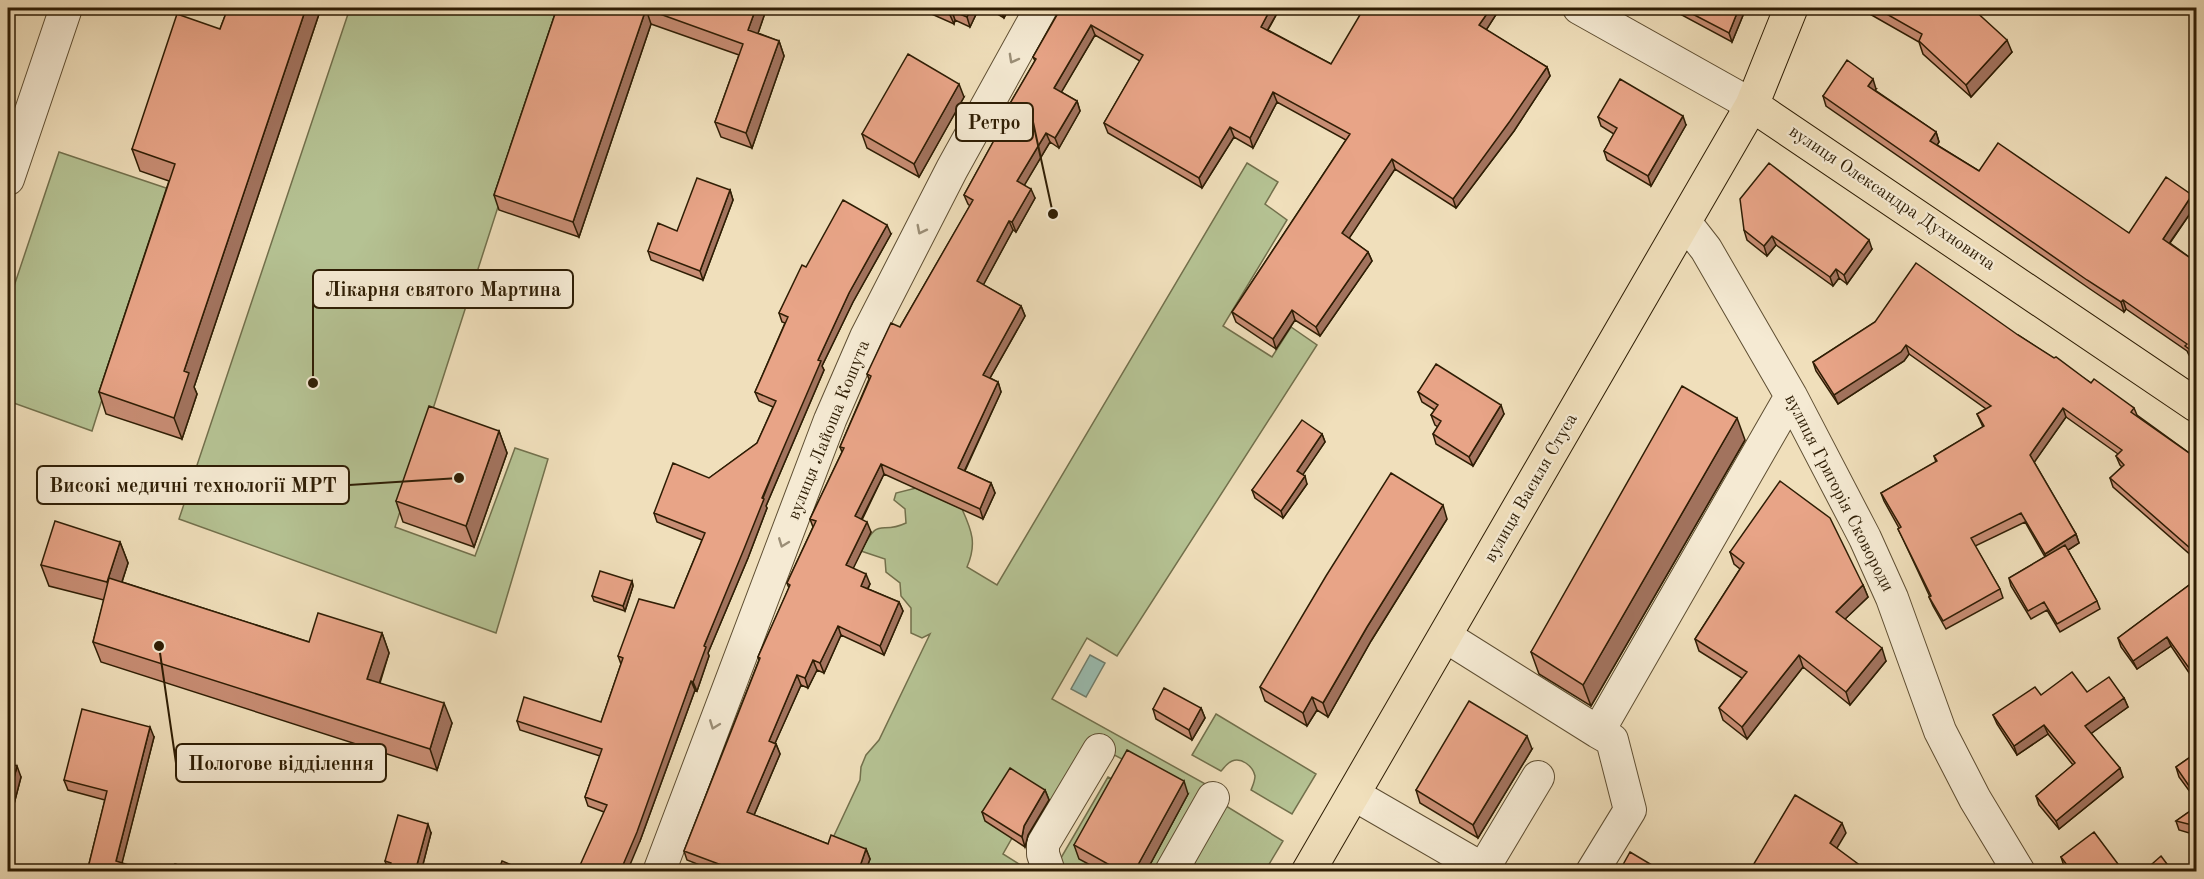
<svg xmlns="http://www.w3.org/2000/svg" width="2204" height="879" viewBox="0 0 2204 879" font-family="'Old Standard TT',serif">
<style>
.green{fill:#b5c293;stroke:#72704c;stroke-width:1.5}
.water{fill:#9abdb1;stroke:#6f7d6c;stroke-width:1.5}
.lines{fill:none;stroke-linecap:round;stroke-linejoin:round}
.minor-casing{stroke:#5e4e32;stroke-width:34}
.major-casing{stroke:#2e1d04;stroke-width:35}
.minor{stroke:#f5ead3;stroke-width:32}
.major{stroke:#f0dfbb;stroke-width:33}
.wall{fill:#c88d74;stroke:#2e1d04;stroke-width:1.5}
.shaded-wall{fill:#a2735e;stroke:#2e1d04;stroke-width:1.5}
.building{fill:#e8a487;stroke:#2e1d04;stroke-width:1.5}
.oneway{stroke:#9b8e76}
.labels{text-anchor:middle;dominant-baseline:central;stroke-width:4.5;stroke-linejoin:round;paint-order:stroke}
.street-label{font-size:18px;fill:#2e1d04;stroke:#f5ead3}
.leader{fill:none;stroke:#2e1d04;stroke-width:2}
.callout-dot{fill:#2e1d04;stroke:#f5ead3;stroke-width:2}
.callout{fill:#f5ead3;stroke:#2e1d04;stroke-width:2}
.callout-label{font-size:20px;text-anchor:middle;font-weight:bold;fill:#2e1d04}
</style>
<rect width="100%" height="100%" fill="#f0dfbb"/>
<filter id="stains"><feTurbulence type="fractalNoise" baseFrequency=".00333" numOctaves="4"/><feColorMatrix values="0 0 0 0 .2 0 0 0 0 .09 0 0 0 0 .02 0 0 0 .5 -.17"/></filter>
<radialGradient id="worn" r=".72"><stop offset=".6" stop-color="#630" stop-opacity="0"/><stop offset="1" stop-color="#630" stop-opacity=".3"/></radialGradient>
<path class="green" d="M350,8H562L395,527L475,556L515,448L548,459L496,633L179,519Z
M59,152L169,189L92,431L8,401V304Z
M1247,163L1278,182L1265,204L1287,220L1223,326L1272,357L1291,327L1317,345L1117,656L1087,638L1052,699L1209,786L1164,871H1146L1188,794L1088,741L1054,803L1013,777L1012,838L1003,854L1030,871L1037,857L1040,871H865L831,842L860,780L861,767L866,755L879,740L930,634L922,638L911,633V608L901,596L900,583L886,572L885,559L861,551C880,514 879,536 906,523L905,509L894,500L896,493L916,488L962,509C972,531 977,544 967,567L997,585Z
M1216,714L1316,774L1292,814L1251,790C1253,785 1255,781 1255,776C1253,766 1241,757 1232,761C1227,763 1224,768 1221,771L1192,755Z
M1108,777L1121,783L1079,858L1103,871H1059L1058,863Z
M1213,798L1283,841L1265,871L1171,872Z"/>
<path class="water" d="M1090,655L1105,663L1086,697L1071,689Z"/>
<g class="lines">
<defs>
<path id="minor" d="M1579,8L1752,105
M8,179L66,8
M1685,222L1706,249L1791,396L1865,538L1892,598L1940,731L1975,799L2019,872
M1445,636L1598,732L1791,396
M1353,794L1483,869L1538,777
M659,872L830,420L866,337L952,169L1041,8
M1049,872L1043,854V844L1099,750
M1171,872L1213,798
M1592,872L1630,810L1612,740L1598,732"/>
<path id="major" d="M1752,105L2196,405
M1308,872L1752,105L1791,8"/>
</defs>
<use href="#minor" class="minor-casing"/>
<use href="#major" class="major-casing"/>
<use href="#minor" class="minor"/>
<use href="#major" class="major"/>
</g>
<path class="wall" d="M228,8H321L194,387L197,394L182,439L106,414L99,392L169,181L140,171L132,149L220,29Z
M557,8H763L765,13L758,33L779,41L784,56L752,148L721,137L715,122L739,55L651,24L579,237L499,210L494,195Z
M918,8H979L970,27L955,20L954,24Z
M987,8H1009L1004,18Z
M1061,8H1280L1268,30L1331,64L1497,13L1486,30L1547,67L1550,76L1514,131L1456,208L1395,169L1349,238L1368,252L1372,261L1320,336L1295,320L1276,349L1236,322L1232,312L1346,140L1277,102L1253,148L1234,137L1202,188L1108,133L1104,123L1140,61L1095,35L1061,92L1077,101L1080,111L1059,148L1050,142L1024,185L1035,198L1016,232L1013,230L983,285L1021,306L1025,316L990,378L998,382L1001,392L965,471L991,483L995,493L983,519L884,474L862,520L871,532L853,568L870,584L868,589L899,602L903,611L884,655L841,635L824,673L817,670L808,688L801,685L775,743L776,744L780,754L754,815L828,844L866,849L870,859L865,872H717L687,860L684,851L759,660L758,657L789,588L787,583L813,527L810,519L842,452L840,447L869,379L867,374L900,327L970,206L968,204L964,195L996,137L994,131L1035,61L1033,57Z
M1675,8H1746L1732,42L1678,13Z
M1861,8H1972L2012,52L1971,97L1923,54L1919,42L1861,9Z
M1876,89L1875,90L1936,132L1939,142L1937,145L1979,171L2129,233L2196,205L2170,243L2196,262V361L2189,355L2187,351L2126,309L2124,312L2090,289L1826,106L1823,96Z
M964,97L919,177L867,148L862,134Z
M1598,117L1686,125L1651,186L1607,160L1604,151L1614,134L1601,126Z
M730,190L733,200L703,280L651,260L648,251L677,231Z
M1744,230L1872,249L1847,284L1839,278L1833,286L1776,245L1767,256L1747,240Z
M891,234L853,302L822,366L824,370L766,506L767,508L748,558L708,653L709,656L697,691L695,690L640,841L604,812L588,806L585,797L600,756L520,730L517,721L601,722L621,664L618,656L674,608L702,540L657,522L654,513L709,478L757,443L773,407L759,401L755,392L785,323L782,322L779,313L806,267Z
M1875,322L2018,335L2091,383L2134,408L2137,415L2196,458V555L2193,557L2113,487L2110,478L2122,467L2120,465L2116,456L2118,454L2066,417L2034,462L2076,534L2079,543L2068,550L2097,601L2100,609L2060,632L2047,610L2031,619L2011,586L2009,578L2045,557L2025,522L1975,546L2000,589L2003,598L1946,629L1933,606L1929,597H1930L1902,537L1898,529L1899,528L1884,501L1881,493L1936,462L1934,456L1983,427L1977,414L1986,409L1909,354L1904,361L1838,404L1816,371L1813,362Z
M1418,392L1504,414L1473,466L1436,444L1433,434L1438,427L1435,425L1431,415L1435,410L1422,402Z
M499,431L507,453L474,547L403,522L396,501Z
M1322,434L1325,442L1302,475L1307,484L1283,518L1255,498L1252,490Z
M1745,440L1591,706L1539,674L1531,652Z
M1447,519L1371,641L1328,717L1317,710L1307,726L1265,701L1260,687Z
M120,542L128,563L122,582L309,642L382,633L389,653L380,683L452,723L437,770L101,662L93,642L104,600L49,586L41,565Z
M1730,552L1863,585L1868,597L1845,619L1886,661L1850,705L1803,667L1747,739L1723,720L1719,708L1742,678L1699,651L1695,639L1740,569L1734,564Z
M2196,580V683L2171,646L2137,669L2121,647L2118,638Z
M632,581L633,586L625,611L594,601L592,596Z
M2087,692L2124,698L2128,707L2091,733L2123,777L2059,829L2039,805L2036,796L2073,765L2048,734L2017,755L1997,724L1993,715L2041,695Z
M1201,708L1205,718L1192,740L1156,719L1153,709Z
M154,737L122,862L87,872L105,800L68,790L64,780Z
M1532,749L1478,838L1420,803L1416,790Z
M2196,753V800L2179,777L2176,767Z
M8,763L21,777L14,804L8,802Z
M1045,790L1049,800L1028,835L1025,847L985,821L982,812Z
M1188,794L1146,872H1103L1079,859L1074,845Z
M2196,807V835L2179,830L2176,821Z
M431,833L421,872H389L385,861Z
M2061,857L2124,872H2068L2064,866Z"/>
<path class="shaded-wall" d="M306,8H321L194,387L197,394L182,439L174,418L184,371Z
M756,8H763L765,13L754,45L748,30Z
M971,8H979L970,27L967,17Z
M1001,8H1009L1004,18L1000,9Z
M1271,8H1280L1264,36L1261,27Z
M1491,8H1495L1497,13L1483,35L1479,25Z
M1739,8H1746L1732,42L1729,33Z
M646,9L651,24L579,237L573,222Z
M952,11L955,20L954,24L950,15Z
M1091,25L1095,35L1058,98L1054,88Z
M2007,40L2012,52L1971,97L1966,85Z
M779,41L784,56L752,148L746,133Z
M1547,67L1550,76L1514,131L1456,208L1453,199Z
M1873,79L1876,89L1872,95L1868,86Z
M959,84L964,97L919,177L914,164Z
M1273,92L1277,102L1253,148L1250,138Z
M1077,101L1080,111L1059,148L1055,138Z
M1683,116L1686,125L1651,186L1648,176Z
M1230,127L1234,137L1202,188L1199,178Z
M1936,132L1939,142L1934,150L1930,141Z
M1046,133L1050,142L1021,191L1017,181Z
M1392,159L1395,169L1346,243L1342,233Z
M1031,189L1035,198L1016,232L1012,222Z
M730,190L733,200L703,280L700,271Z
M2192,195L2196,205L2166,248L2163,239Z
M1009,221L1013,230L980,291L977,281Z
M887,225L891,234L853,302L822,366L824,370L766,506L767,508L748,558L708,653L709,656L697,691L693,682L704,646L818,360L849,293Z
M1772,236L1776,245L1767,256L1764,246Z
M1869,240L1872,249L1847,284L1844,275Z
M1368,252L1372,261L1320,336L1316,327Z
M1836,269L1839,278L1833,286L1830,277Z
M2123,300L2126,309L2124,312L2121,302Z
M1021,306L1025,316L986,385L983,375Z
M1292,310L1295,320L1276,349L1273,339Z
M1906,345L1909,354L1904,361L1838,404L1834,395Z
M998,382L1001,392L961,478L958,468Z
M1501,405L1504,414L1473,466L1469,457Z
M2063,408L2066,417L2033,464L2030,455Z
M1737,418L1745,440L1591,706L1583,685Z
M499,431L507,453L474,547L466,526Z
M1322,434L1325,442L1300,479L1297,471Z
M881,464L884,474L858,526L855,516Z
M1305,476L1307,484L1283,518L1281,511Z
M991,483L995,493L983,519L980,509Z
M1443,505L1447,519L1371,641L1328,717L1323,703L1367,627Z
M867,522L871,532L850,575L846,565Z
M2076,534L2079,543L2048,563L2045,554Z
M120,542L128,563L115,603L107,582Z
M866,574L870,584L864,595L861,586Z
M632,581L633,586L625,611L623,606Z
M1863,585L1868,597L1840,624L1836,612Z
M899,602L903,611L884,655L880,646Z
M838,626L841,635L824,673L820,663Z
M382,633L389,653L374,699L367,679Z
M2167,637L2171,646L2137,669L2133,661Z
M1882,648L1886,661L1850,705L1846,692Z
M1799,655L1803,667L1747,739L1742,727Z
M813,660L817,670L808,688L805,678Z
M797,675L801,685L772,750L769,741Z
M691,681L695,690L640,841L627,872H620Z
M1312,697L1317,710L1307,726L1303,713Z
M2124,698L2128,707L2089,735L2085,726Z
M444,703L452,723L437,770L430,749Z
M1201,708L1205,718L1192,740L1189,730Z
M2044,725L2048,734L2017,755L2014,746Z
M150,727L154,737L120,871L116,861Z
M1527,736L1532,749L1478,838L1473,825Z
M776,744L780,754L751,822L747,812Z
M17,766L21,777L14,804L10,793Z
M2120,768L2123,777L2059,829L2056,821Z
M1184,781L1188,794L1146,872H1134Z
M1045,790L1049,800L1028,835L1025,847L1022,837L1024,826Z
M1842,823L1846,833L1834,853L1830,843Z
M428,824L431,833L421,872H415Z
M866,849L870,859L865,872H858Z"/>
<path class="building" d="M228,8H306L184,371L189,373L174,418L99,392L175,164L132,149L177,14L220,29Z
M557,8H756L748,30L779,41L746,133L715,122L743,44L646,9L573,222L494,195Z
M935,8H971L967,17L952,11L950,15Z
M1061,8H1271L1261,27L1331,64L1364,8H1491L1479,25L1547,67L1510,121L1453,199L1392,159L1342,233L1368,252L1316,327L1292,310L1273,339L1232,312L1350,134L1273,92L1250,138L1230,127L1199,178L1104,123L1143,55L1091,25L1054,88L1077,101L1055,138L1046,133L1017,181L1031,189L1012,222L1009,221L977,281L1021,306L983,375L998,382L958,468L991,483L980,509L881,464L855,516L867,522L846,565L866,574L861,586L899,602L880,646L838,626L820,663L813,660L805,678L797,675L769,741L776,744L747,812L828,844L831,835L866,849L858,872H740L684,851L760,658L758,657L790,585L787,583L816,521L810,519L844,448L840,447L871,376L867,374L891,323L900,327L973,200L964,195L998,133L994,131L1036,59L1033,57Z
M1681,8H1739L1729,33Z
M1876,8H1972L2007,40L1966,85L1919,41L1922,34Z
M908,54L959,84L914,164L862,134Z
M1847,60L1873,79L1868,86L1936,132L1930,141L1979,171L1998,143L2129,233L2166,177L2192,195L2163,239L2196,262V354L2185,346L2187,344L2123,300L2121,302L2087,280L1823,96Z
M1620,79L1683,116L1648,176L1604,151L1617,128L1598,117Z
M1769,163L1869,240L1844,275L1836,269L1830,277L1772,236L1764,246L1744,230L1740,199Z
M697,178L730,190L700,271L648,251L658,223L677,231Z
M843,200L887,225L849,293L818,360L821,361L762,498L764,499L744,549L704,646L706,647L693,682L691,681L637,832L620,872H577L607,805L585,797L602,749L517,721L524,697L601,722L623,658L618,656L639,599L674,608L705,533L654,513L673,463L709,478L757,443L776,401L755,392L788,317L779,313L802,265L806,267Z
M1916,263L2018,335L2054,358L2056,357L2091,383L2094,379L2134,408L2131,412L2196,458V544L2190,548L2110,478L2124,465L2116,456L2122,450L2063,408L2030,455L2076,534L2045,554L2021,513L1971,538L2000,589L1943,621L1929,597L1931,596L1898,529L1901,527L1881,493L1937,461L1934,456L1984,426L1977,414L1991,406L1906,345L1901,352L1834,395L1813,362L1875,322Z
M1436,364L1501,405L1469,457L1433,434L1441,421L1431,415L1438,405L1418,392Z
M1682,386L1737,418L1583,685L1531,652Z
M429,406L499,431L466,526L396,501Z
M1302,420L1322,434L1297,471L1305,476L1281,511L1252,490Z
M1391,473L1443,505L1367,627L1323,703L1312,697L1303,713L1260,687L1326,576Z
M1780,481L1830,518L1863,585L1836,612L1882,648L1846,692L1799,655L1742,727L1719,708L1747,672L1695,639L1744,563L1730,552Z
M55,521L120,542L107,582L41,565Z
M2065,545L2097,601L2057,624L2044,602L2028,611L2009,578Z
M600,571L632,581L623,606L592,596Z
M109,578L309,642L318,613L382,633L367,679L444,703L430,749L93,642Z
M2196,580V678L2167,637L2133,661L2118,638Z
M2072,672L2087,692L2109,677L2124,698L2085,726L2120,768L2056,821L2036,796L2075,763L2044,725L2014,746L1993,715L2035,687L2041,695Z
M1164,688L1201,708L1189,730L1153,709Z
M1469,701L1527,736L1473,825L1416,790Z
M82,709L150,727L116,861L150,872H87L107,791L64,780Z
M1127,750L1184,781L1134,872H1122L1074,845Z
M2196,753V796L2176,767Z
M8,763L17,766L10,793L8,792Z
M1010,768L1045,790L1024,826L1022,837L982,812Z
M1795,795L1842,823L1830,843L1869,872H1749Z
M2196,807V826L2176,821Z
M398,815L428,824L415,872H389L391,863L385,861Z
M2094,832L2124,872H2072L2061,857Z
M1630,852L1657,868L1655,872H1619Z
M2161,856L2173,872H2143Z
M502,861L528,872H498Z
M175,864L201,872H173Z"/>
<defs><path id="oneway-chevron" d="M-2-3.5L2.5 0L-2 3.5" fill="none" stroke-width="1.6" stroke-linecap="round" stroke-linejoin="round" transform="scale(1.5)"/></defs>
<g class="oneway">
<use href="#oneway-chevron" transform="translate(1013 59) rotate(119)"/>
<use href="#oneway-chevron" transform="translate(921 230) rotate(117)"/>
<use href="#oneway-chevron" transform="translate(783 543) rotate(111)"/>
<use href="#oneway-chevron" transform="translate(714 725) rotate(111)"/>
</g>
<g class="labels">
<g class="street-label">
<text transform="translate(1892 198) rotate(34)">вулиця Олександра Духновича</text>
<text transform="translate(829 430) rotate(-68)">вулиця Лайоша Кошута</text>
<text transform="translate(1531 488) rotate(-60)">вулиця Василя Стуса</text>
<text transform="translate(1839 493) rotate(63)">вулиця Григорія Сковороди</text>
</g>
</g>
<path class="leader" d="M1053 214L1033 122M313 383L313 289M459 478L349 485M159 646L176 763"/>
<g class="callout-dot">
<circle cx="1053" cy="214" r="6"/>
<circle cx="313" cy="383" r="6"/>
<circle cx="459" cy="478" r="6"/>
<circle cx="159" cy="646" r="6"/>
</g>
<g class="callout">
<rect x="956" y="103" width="77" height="38" rx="6"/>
<rect x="313" y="270" width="260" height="38" rx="6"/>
<rect x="37" y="466" width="312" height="38" rx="6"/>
<rect x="176" y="744" width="210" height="38" rx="6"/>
</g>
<g class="callout-label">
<text x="994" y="129">Ретро</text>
<text x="443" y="296">Лікарня святого Мартина</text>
<text x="193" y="492">Високі медичні технології МРТ</text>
<text x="281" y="770">Пологове відділення</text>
</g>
<rect width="2204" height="879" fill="none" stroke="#f0dfbb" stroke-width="30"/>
<rect x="9" y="9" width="2186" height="861" fill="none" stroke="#2e1d04" stroke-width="3"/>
<rect x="15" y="15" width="2174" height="849" fill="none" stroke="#2e1d04" stroke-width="1.5"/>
<rect width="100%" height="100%" filter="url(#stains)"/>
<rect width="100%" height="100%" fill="url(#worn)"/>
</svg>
